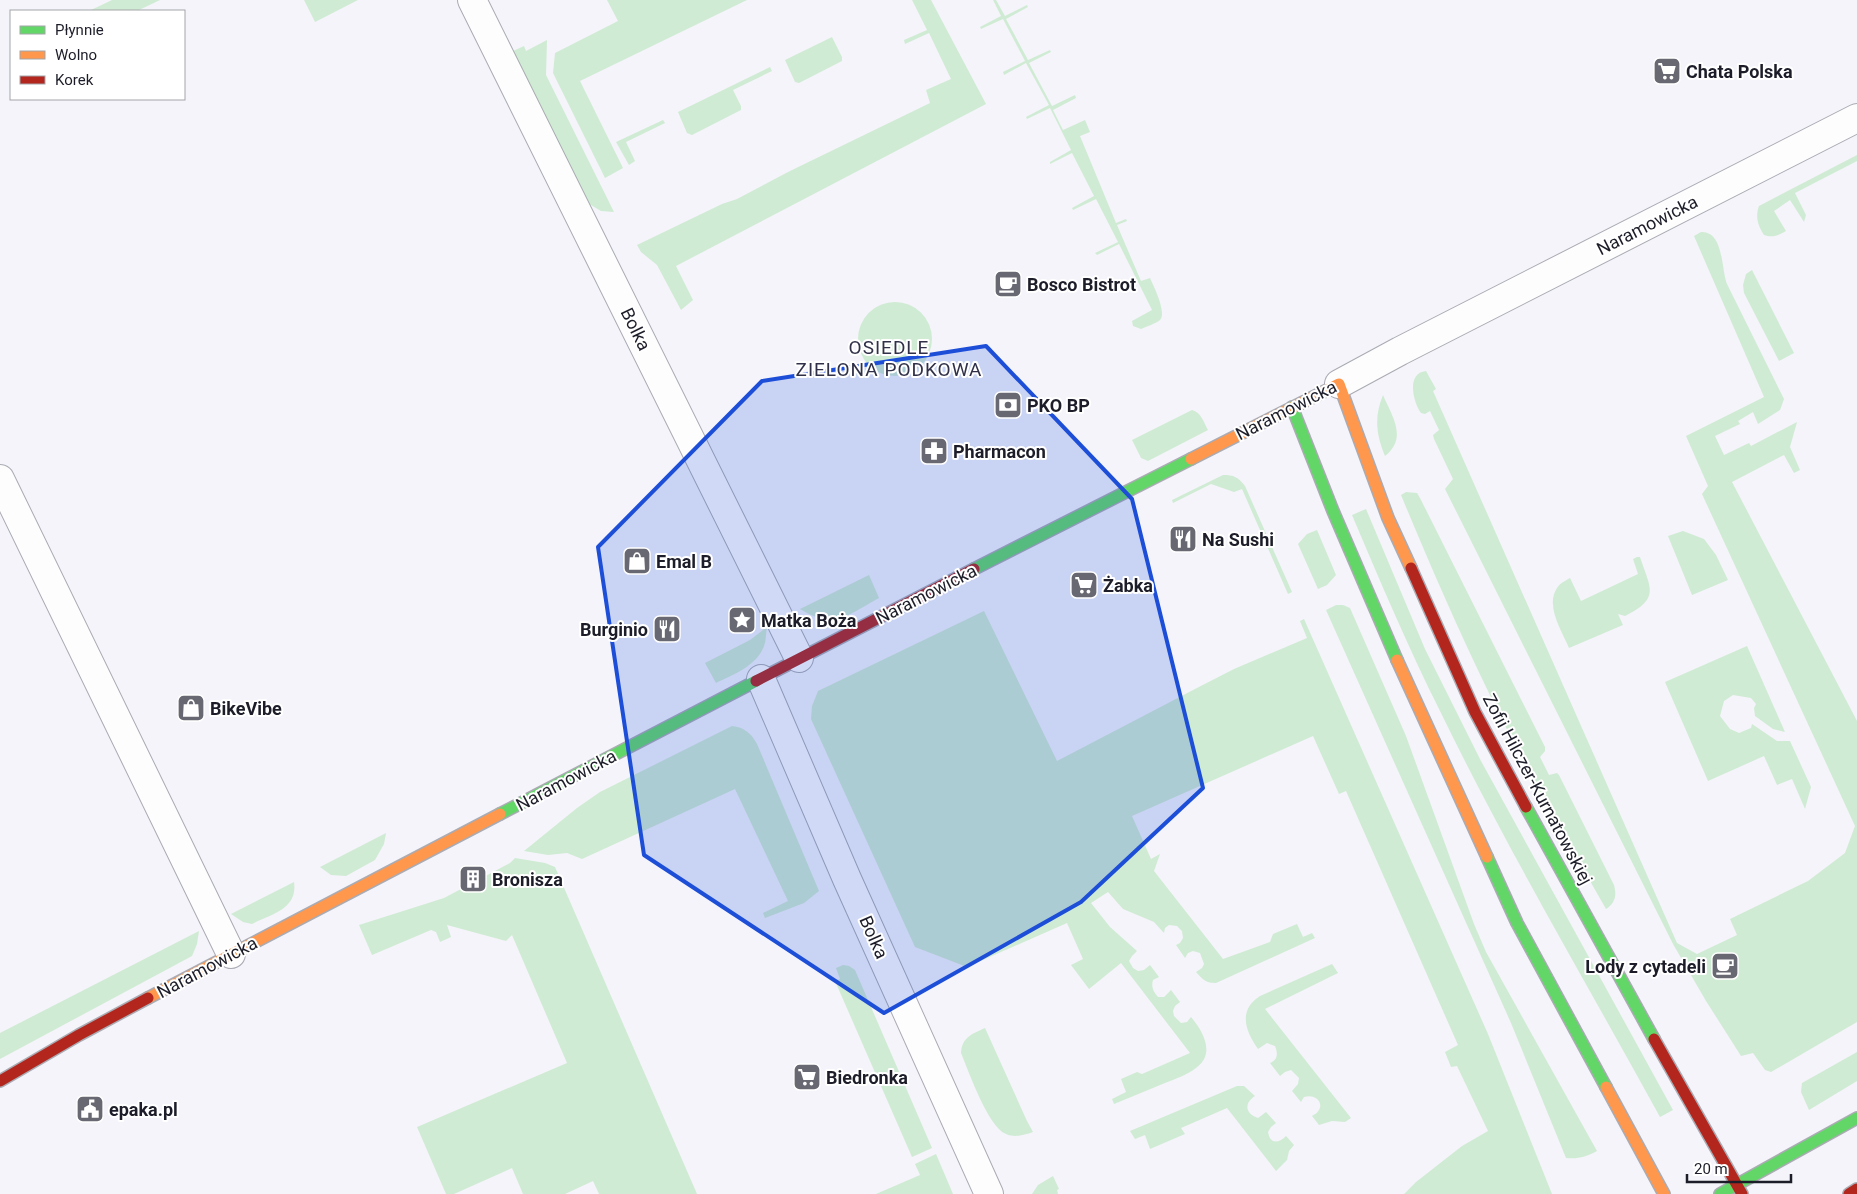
<svg xmlns="http://www.w3.org/2000/svg" width="1857" height="1194" viewBox="0 0 1857 1194" font-family="Roboto,sans-serif">
<style>
.green{fill:#d0ebd3}
.lines{fill:none;stroke-linecap:round;stroke-linejoin:round}
.street-casing{stroke:#aaabb3;stroke-width:30}
.fast-casing{stroke:#aaabb3;stroke-width:14}
.slow-casing{stroke:#aaabb3;stroke-width:14}
.jam-casing{stroke:#aaabb3;stroke-width:14}
.street{stroke:#fdfdfe;stroke-width:28}
.fast{stroke:#63d668;stroke-width:11}
.slow{stroke:#ff974d;stroke-width:11}
.jam{stroke:#b3261e;stroke-width:11}
.marked{fill:#1d4ed8;fill-opacity:0.2;stroke:#1d4ed8;stroke-width:4;stroke-linejoin:round}
.labels{text-anchor:middle;dominant-baseline:central;stroke-width:4;stroke-linejoin:round;paint-order:stroke}
.poi-label{font-size:18px;font-weight:bold;fill:#1c1d28;stroke:#fff;text-anchor:start}
.street-label{font-size:18px;fill:#1c1d28;stroke:#fff}
.neighbourhood-label{font-size:19px;letter-spacing:1px;fill:#303149;stroke:#fff}
</style>
<rect width="100%" height="100%" fill="#f4f4fa"/>
<path class="green" d="M112,0H160L137,11H89Z
M304,0H358L315,22Z
M607,0H747L580,81L623,168L605,178L553,73L555,53L618,21Z
M912,0H931L986,104L676,266L693,300L681,310L657,265L641,252L637,245L722,204L737,199L790,171L930,103L926,90L951,79L929,33L905,44L904,40L927,30Z
M993,0H996L1005,16L1027,5L1028,7L1006,19L1028,60L1050,50L1051,52L1029,63L1052,106L1075,95L1076,98L1053,110L1063,130L1085,120L1090,132L1080,136L1116,223L1126,219L1127,221L1117,225L1141,281L1150,278C1154,287 1167,313 1160,320C1155,324 1147,326 1141,329L1133,326L1132,321L1152,310L1119,244L1097,255L1095,253L1118,242L1096,199L1073,210L1072,208L1094,196L1072,153L1050,164V162L1071,150L1050,108L1027,119L1026,117L1049,105L1026,63L1004,75L1003,72L1025,61L1003,19L981,29L980,27L1001,16Z
M832,37L842,57V61L799,83L795,82L785,60Z
M547,40L546,75L614,212L601,211L584,201L513,51L524,46L526,51Z
M770,67L772,71L733,90L741,106V110L692,135L687,133L678,112Z
M663,120L665,123L626,142L635,161L629,165L616,142Z
M1857,155V161L1795,193L1806,215L1804,222L1790,200L1774,211L1786,231C1779,235 1773,238 1764,235C1758,226 1755,217 1759,206Z
M1701,232C1724,231 1721,269 1727,284L1784,399L1780,410L1758,424L1753,412L1738,421L1740,424L1715,436L1724,455L1749,443L1751,446L1797,422L1790,447L1800,470L1794,473L1784,455L1732,482L1857,721V1022L1771,1072L1765,1070L1753,1053L1741,1056L1706,1001L1673,944L1445,489L1453,479L1434,439L1433,435L1439,430L1430,411L1425,414L1421,413C1413,402 1406,373 1426,371L1436,389L1433,391L1677,943L1697,954L1737,935L1730,919L1808,881L1845,853L1855,826L1702,494L1708,486L1686,436L1764,397L1694,236Z
M1752,270L1794,353L1779,361L1744,293L1743,285L1746,274Z
M858 339a37 37 0 1 1 74 0a37 37 0 1 1-74 0Z
M1383,395C1392,416 1408,438 1385,456C1376,434 1374,417 1383,395Z
M1192,410C1201,412 1204,423 1208,430L1148,461L1141,458L1132,440Z
M1223,475C1234,475 1238,477 1245,486L1292,592L1288,594L1242,489L1234,492L1211,484L1173,503L1172,500Z
M1406,492L1417,493L1420,498L1545,747V751L1540,757L1549,775L1557,773L1559,775L1614,885C1617,896 1615,903 1606,909C1565,837 1523,764 1487,689C1456,625 1428,560 1401,495Z
M1366,509L1425,649L1481,761L1673,1110L1660,1117C1586,982 1507,849 1440,711C1408,647 1380,581 1352,515Z
M1317,530L1336,575L1327,585L1318,589L1298,544L1307,534Z
M1683,531L1704,539L1716,555L1728,580L1692,595L1668,536Z
M1637,557H1640C1650,588 1661,598 1625,616L1618,614L1623,625L1569,648C1562,631 1545,606 1557,588C1560,583 1565,581 1570,578L1581,601L1638,574L1633,559Z
M869,575L879,598C848,615 834,630 800,609Z
M1336,605H1343L1350,608L1406,736L1474,924L1486,952L1597,1151C1586,1157 1578,1159 1566,1158L1511,1023L1326,610Z
M984,611L1057,761L1195,689L1234,669L1307,638L1300,621L1304,619L1488,1034L1552,1194H1404L1416,1182L1462,1146L1488,1131L1457,1066L1451,1067L1445,1052L1458,1045L1346,791L1339,794L1313,736L1132,816L1151,859L1160,854L1154,871L1223,959L1270,942L1273,934L1297,924L1303,937L1312,933L1315,938L1216,983C1206,983 1203,980 1196,972L1202,968L1204,964L1200,953L1193,951L1188,953L1185,958L1176,945L1180,943L1183,938L1182,931L1177,926L1169,925L1165,928L1164,933L1154,922L1123,909L1108,892L1091,903L1110,927L1137,951L1132,956L1129,961L1133,968L1138,971L1144,970L1150,965L1159,977L1153,980C1151,987 1153,991 1158,997H1164L1171,990L1180,1002L1175,1006L1173,1011L1174,1016L1181,1023L1187,1022L1191,1017C1203,1031 1216,1054 1196,1068C1187,1075 1175,1079 1165,1083C1148,1090 1131,1097 1114,1104L1112,1099L1126,1092L1121,1079L1137,1072L1142,1074L1190,1053L1121,963L1089,989L1071,965L1083,959L1067,923L967,967L915,947L811,719L812,706L818,691Z
M767,627C766,632 766,638 765,643C759,665 735,674 716,683L705,663L750,640Z
M1747,646L1785,732L1773,729L1755,716L1754,708L1756,704L1751,698L1733,695L1724,701L1720,716L1730,729L1739,733L1751,728L1752,724L1777,741H1790L1811,787L1805,809L1792,779L1777,785L1764,756L1708,781L1665,682Z
M732,726C744,727 752,734 757,744L819,891L804,903L765,918L763,913L788,901L735,789L582,859L567,853L548,855L524,851L577,808L600,792Z
M386,833L384,844L375,860L346,876L331,875L320,867Z
M515,858L545,863L555,867L697,1194H599L593,1181L565,1194H523L512,1168L454,1194H446L417,1127L567,1063L512,935L506,941L447,925L451,937L440,942L436,932L431,930L372,955L359,925L444,898L510,863Z
M294,882C298,909 272,914 252,924L243,922L231,914Z
M199,931L197,944L192,956L0,1059V1033Z
M1332,964L1338,973L1265,1009L1351,1118L1345,1122L1332,1121L1319,1125L1312,1116C1327,1109 1320,1093 1304,1097L1301,1102L1292,1091L1298,1084L1299,1078L1291,1070L1285,1072L1280,1076L1270,1063C1278,1060 1278,1053 1275,1046L1267,1043L1258,1049C1245,1031 1238,1010 1260,996Z
M843,965L849,966L855,970L932,1148L912,1157L835,981L840,979L836,968Z
M985,1028L1027,1121L1033,1132C1024,1135 1015,1138 1006,1134C988,1127 969,1072 961,1053C962,1037 972,1034 985,1028Z
M1857,1052V1081L1809,1110L1801,1092L1802,1083Z
M1237,1086H1244L1255,1096C1243,1104 1246,1114 1258,1118L1266,1112L1276,1123L1271,1127L1268,1132C1270,1144 1278,1144 1286,1136L1294,1145L1289,1151L1287,1160L1276,1171L1227,1108L1181,1128L1185,1134L1150,1149L1145,1135L1135,1139L1130,1131Z
M936,1154L953,1194H876L920,1175L915,1164Z
M1053,1176L1059,1189L1057,1190L1058,1194H1032L1038,1185Z"/>
<g class="lines">
<defs>
<path id="street" d="M472,0L799,658
M1339,384L1400,351L1857,118
M0,479L231,954
M761,679L847,879L989,1194"/>
<path id="fast" d="M1292,407L1333,511L1397,660
M974,569L1191,459
M1526,807L1654,1039
M500,814L756,681
M1487,857L1517,923L1606,1087
M1720,1194L1857,1118"/>
<path id="slow" d="M1191,459L1339,384L1388,518L1411,568
M1397,660L1487,857
M148,998L500,814
M1606,1087L1664,1194"/>
<path id="jam" d="M1411,568L1475,712L1526,807
M756,681L974,569
M1654,1039L1742,1194
M0,1081L79,1035L148,998
M1849,1194L1857,1189"/>
</defs>
<use href="#street" class="street-casing"/>
<use href="#fast" class="fast-casing"/>
<use href="#slow" class="slow-casing"/>
<use href="#jam" class="jam-casing"/>
<use href="#street" class="street"/>
<use href="#fast" class="fast"/>
<use href="#slow" class="slow"/>
<use href="#jam" class="jam"/>
</g>
<path class="marked" d="M986,346L1132,499L1203,788L1081,902L884,1013L644,855L598,547L762,381Z"/>
<defs>
<symbol id="supermarket-square" viewBox="-11 -11 22 22"><rect x="-9" y="-9" width="18" height="18" rx="4" fill="#686872" stroke="#fff"/><path d="M-6-5.5h2.5l.6 2H6L4.5 2H-2.5L-4.4-4H-6ZM-1.5 3.2a1.3 1.3 0 1 0 .1 0ZM3 3.2a1.3 1.3 0 1 0 .1 0Z" fill="#fff"/></symbol>
<symbol id="cafe-square" viewBox="-11 -11 22 22"><rect x="-9" y="-9" width="18" height="18" rx="4" fill="#686872" stroke="#fff"/><path d="M-5.5-4.5H6V0H3Q3 3.5 0 3.5H-2.5Q-5.5 3.5-5.5 0ZM3-3.2v2h1.7v-2ZM-6 4.5H4V6H-6Z" fill="#fff"/></symbol>
<symbol id="bank-square" viewBox="-11 -11 22 22"><rect x="-9" y="-9" width="18" height="18" rx="4" fill="#686872" stroke="#fff"/><path d="M-6-4H6V4H-6ZM0-2.3a2.3 2.3 0 1 0 0 4.6a2.3 2.3 0 1 0 0-4.6Z" fill="#fff"/></symbol>
<symbol id="pharmacy-square" viewBox="-11 -11 22 22"><rect x="-9" y="-9" width="18" height="18" rx="4" fill="#686872" stroke="#fff"/><path d="M-2-6h4v4h4v4h-4v4h-4v-4h-4v-4h4Z" fill="#fff"/></symbol>
<symbol id="restaurant-square" viewBox="-11 -11 22 22"><rect x="-9" y="-9" width="18" height="18" rx="4" fill="#686872" stroke="#fff"/><path d="M-5-6h1v4h1v-4h1v4h1v-4h1v5L-1.5 .5V6h-2V.5L-5-1ZM5-6V6H3V1.5H1.5Q1.5-4 5-6Z" fill="#fff"/></symbol>
<symbol id="shop-square" viewBox="-11 -11 22 22"><rect x="-9" y="-9" width="18" height="18" rx="4" fill="#686872" stroke="#fff"/><path d="M-5-2.5h2.3a2.7 3.5 0 0 1 5.4 0H5L5.5 6h-11ZM-1.5-2.5h3a1.5 2.3 0 0 0-3 0Z" fill="#fff"/></symbol>
<symbol id="sight-square" viewBox="-11 -11 22 22"><rect x="-9" y="-9" width="18" height="18" rx="4" fill="#686872" stroke="#fff"/><path d="M0-6L1.8-2.2L6-1.7L2.9 1.2L3.7 5.4L0 3.3L-3.7 5.4L-2.9 1.2L-6-1.7L-1.8-2.2Z" fill="#fff"/></symbol>
<symbol id="building-square" viewBox="-11 -11 22 22"><rect x="-9" y="-9" width="18" height="18" rx="4" fill="#686872" stroke="#fff"/><path d="M-4-6H4V6H1V3H-1V6H-4ZM-2.5-4.3h1.7v1.8h-1.7ZM.8-4.3h1.7v1.8H.8ZM-2.5-1h1.7V.8h-1.7ZM.8-1h1.7V.8H.8Z" fill="#fff"/></symbol>
<symbol id="civic-square" viewBox="-11 -11 22 22"><rect x="-9" y="-9" width="18" height="18" rx="4" fill="#686872" stroke="#fff"/><path d="M-.6-6.5H3V-4.5H.6V-3L4-1V1h2V6H-6V1h2V-1L-.6-3ZM-1.2 2.5V6h2.4V2.5Z" fill="#fff"/></symbol>
</defs>
<g fill-rule="evenodd">
<use href="#supermarket-square" x="1651" y="55" width="32" height="32"/>
<use href="#cafe-square" x="992" y="268" width="32" height="32"/>
<use href="#bank-square" x="992" y="389" width="32" height="32"/>
<use href="#pharmacy-square" x="918" y="435" width="32" height="32"/>
<use href="#restaurant-square" x="1167" y="523" width="32" height="32"/>
<use href="#shop-square" x="621" y="545" width="32" height="32"/>
<use href="#supermarket-square" x="1068" y="569" width="32" height="32"/>
<use href="#sight-square" x="726" y="604" width="32" height="32"/>
<use href="#restaurant-square" x="651" y="613" width="32" height="32"/>
<use href="#shop-square" x="175" y="692" width="32" height="32"/>
<use href="#building-square" x="457" y="863" width="32" height="32"/>
<use href="#cafe-square" x="1709" y="950" width="32" height="32"/>
<use href="#supermarket-square" x="791" y="1061" width="32" height="32"/>
<use href="#civic-square" x="74" y="1093" width="32" height="32"/>
</g>
<g class="labels">
<g class="poi-label">
<text x="1686" y="71">Chata Polska</text>
<text x="1027" y="284">Bosco Bistrot</text>
<text x="1027" y="405">PKO BP</text>
<text x="953" y="451">Pharmacon</text>
<text x="1202" y="539">Na Sushi</text>
<text x="656" y="561">Emal B</text>
<text x="1103" y="585">Żabka</text>
<text x="761" y="620">Matka Boża</text>
<text x="648" y="629" text-anchor="end">Burginio</text>
<text x="210" y="708">BikeVibe</text>
<text x="492" y="879">Bronisza</text>
<text x="1706" y="966" text-anchor="end">Lody z cytadeli</text>
<text x="826" y="1077">Biedronka</text>
<text x="109" y="1109">epaka.pl</text>
</g>
<g class="street-label">
<text transform="translate(1647 225) rotate(-27)">Naramowicka</text>
<text transform="translate(636 329) rotate(64)">Bolka</text>
<text transform="translate(1286 410) rotate(-27)">Naramowicka</text>
<text transform="translate(926 594) rotate(-27)">Naramowicka</text>
<text transform="translate(566 780) rotate(-28)">Naramowicka</text>
<text transform="translate(1538 789) rotate(62)">Zofii Hilczer-Kurnatowskiej</text>
<text transform="translate(874 937) rotate(66)">Bolka</text>
<text transform="translate(207 967) rotate(-28)">Naramowicka</text>
</g>
<g class="neighbourhood-label">
<text x="889" y="347">OSIEDLE<tspan x="889" dy="22">ZIELONA PODKOWA</tspan></text>
</g>
</g>
<rect x="10" y="10" width="175" height="90" fill="#ffffff" stroke="#a4a5a9"/>
<rect x="20" y="26" width="25" height="8" fill="#63d668" stroke="#a4a5a9"/>
<text x="55" y="35" font-size="15" fill="#1c1d28">Płynnie</text>
<rect x="20" y="51" width="25" height="8" fill="#ff974d" stroke="#a4a5a9"/>
<text x="55" y="60" font-size="15" fill="#1c1d28">Wolno</text>
<rect x="20" y="76" width="25" height="8" fill="#b3261e" stroke="#a4a5a9"/>
<text x="55" y="85" font-size="15" fill="#1c1d28">Korek</text>
<path d="M1687 1174v8h104v-8" fill="none" stroke="#1c1d28" stroke-width="2.5"/>
<text x="1694" y="1174" font-size="15" fill="#1c1d28" stroke="#ffffff" stroke-width="4" paint-order="stroke">20 m</text>
</svg>
